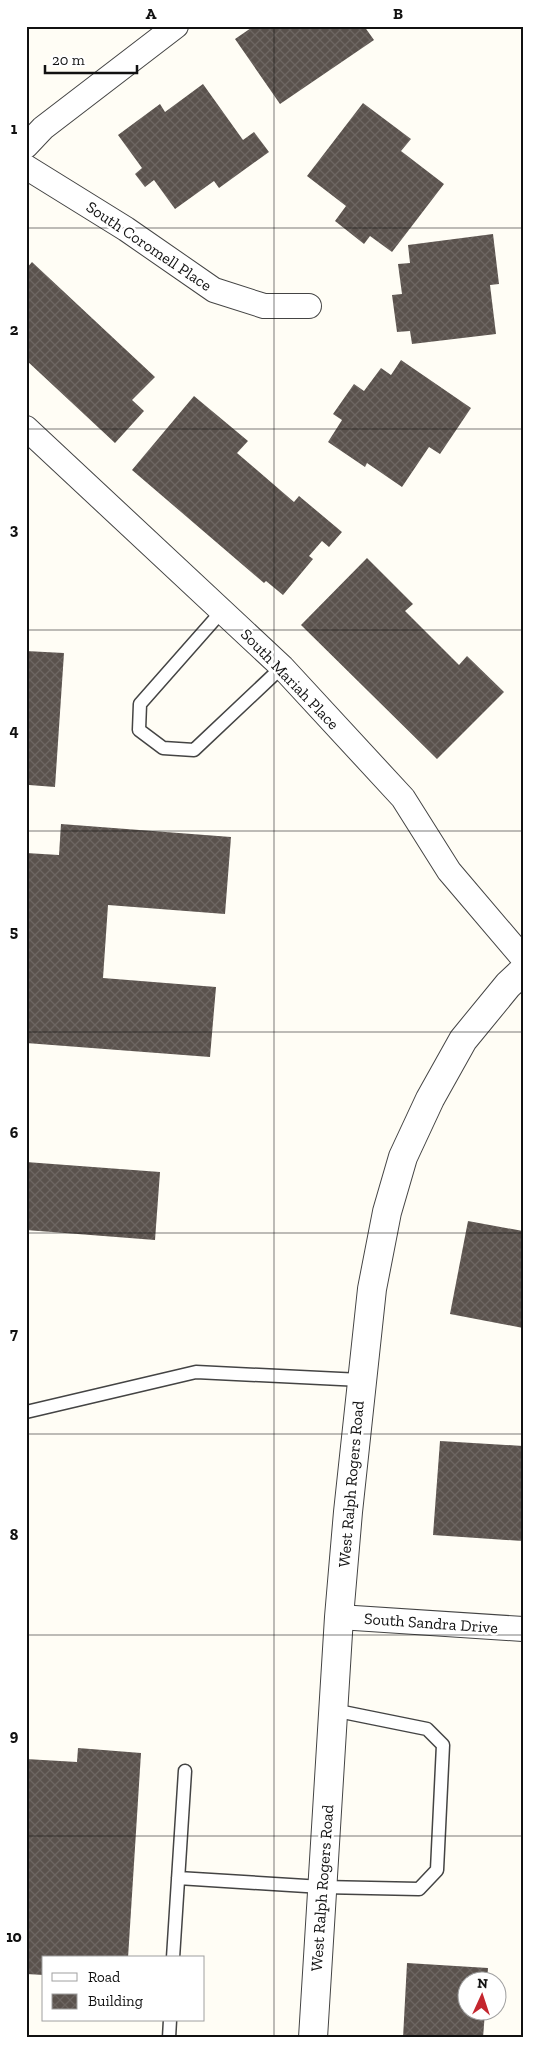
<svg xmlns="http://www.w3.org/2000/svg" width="549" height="2064" viewBox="0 0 549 2064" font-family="'Zilla Slab',serif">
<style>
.building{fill:url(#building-cross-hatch)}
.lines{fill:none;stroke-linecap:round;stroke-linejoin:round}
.service-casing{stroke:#444;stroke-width:15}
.minor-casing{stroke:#444;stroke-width:26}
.tertiary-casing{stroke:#444;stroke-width:30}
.service{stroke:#fff;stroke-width:12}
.minor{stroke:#fff;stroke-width:24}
.tertiary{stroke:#fff;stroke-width:28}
.grid{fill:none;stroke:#111;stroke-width:1;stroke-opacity:0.55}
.labels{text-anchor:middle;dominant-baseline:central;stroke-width:5;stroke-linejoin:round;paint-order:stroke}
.street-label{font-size:16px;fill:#111;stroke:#fff}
.neatline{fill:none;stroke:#111;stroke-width:2}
.grid-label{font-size:16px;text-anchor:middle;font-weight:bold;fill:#111}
</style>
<defs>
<pattern id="building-cross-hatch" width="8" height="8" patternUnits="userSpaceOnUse" patternTransform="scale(1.25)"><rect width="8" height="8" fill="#5a524d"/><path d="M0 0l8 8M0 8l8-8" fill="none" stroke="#6d6662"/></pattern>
</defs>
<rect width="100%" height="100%" fill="#fffdf5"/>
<path class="building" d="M254,26H364L374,40L280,104L235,39Z
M203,84L243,140L254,132L269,152L219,188L214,181L175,209L154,180L145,187L135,174L142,168L118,135L160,104L165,112Z
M363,103L411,139L401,151L444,184L392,252L370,236L364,244L335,221L346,206L307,176Z
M493,234L499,284L490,285L496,334L412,344L410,331L397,332L392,295L402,294L398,264L410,263L408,245Z
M32,262L155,377L132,400L144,411L115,443L26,360V269Z
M401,360L471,408L440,454L429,447L402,487L367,463L365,467L328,442L342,420L333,414L354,384L364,391L381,368L391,375Z
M194,396L248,441L237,453L294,502L299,496L342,532L329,547L322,541L309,556L313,559L283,595L266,581L264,583L132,470Z
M367,558L413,604L405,611L459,665L467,656L504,692L437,759L301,625Z
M26,651L64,653L55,787L29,785L28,796Z
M61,824L231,837L225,914L108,905L103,978L216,987L210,1057L26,1043V853L59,855Z
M26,1162L160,1172L155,1240L26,1230Z
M468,1221L523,1231V1328L450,1314Z
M440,1441L523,1446V1541L433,1535Z
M78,1748L141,1753L128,1958H44V1975L26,1974V1759L77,1762Z
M407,1963L488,1968L487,1982H466V2012H485L483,2038H403Z"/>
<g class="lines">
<defs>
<path id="service" d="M222,611L140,704L139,730L163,748L194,750L282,667
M26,1412L196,1372L361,1380
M178,1878L322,1887L419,1889L437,1870L443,1745L427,1729L333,1710
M173,1958L185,1771
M169,2038L170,2020"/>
<path id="minor" d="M26,146L43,128L176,26
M26,167L126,229L214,290L264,306H309
M26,428L282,667L403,798L449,871L523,958
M339,1617L523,1629"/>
<path id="tertiary" d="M313,2038L339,1617L348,1512L372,1289L387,1212L403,1157L430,1099L463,1040L508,985L523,971"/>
</defs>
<use href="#service" class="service-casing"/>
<use href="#minor" class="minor-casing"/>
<use href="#tertiary" class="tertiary-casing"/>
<use href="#service" class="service"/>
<use href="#minor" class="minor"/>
<use href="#tertiary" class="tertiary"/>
</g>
<path class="grid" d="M274,26V2038M26,228H523M26,429H523M26,630H523M26,831H523M26,1032H523M26,1233H523M26,1434H523M26,1635H523M26,1836H523"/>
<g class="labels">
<g class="street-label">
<text transform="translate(149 246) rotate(34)">South Coromell Place</text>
<text transform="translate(290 679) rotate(46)">South Mariah Place</text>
<text transform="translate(351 1484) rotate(-85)">West Ralph Rogers Road</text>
<text transform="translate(431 1623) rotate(4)">South Sandra Drive</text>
<text transform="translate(322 1888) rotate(-86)">West Ralph Rogers Road</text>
</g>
</g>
<rect width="549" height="2064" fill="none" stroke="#ffffff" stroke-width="55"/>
<rect x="42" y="1956" width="162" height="65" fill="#ffffff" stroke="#a0a0a0"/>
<rect x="52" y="1973" width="25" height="8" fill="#ffffff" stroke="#a0a0a0"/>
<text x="88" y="1982" font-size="15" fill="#111111">Road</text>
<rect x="52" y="1994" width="25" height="15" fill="url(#building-cross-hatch)" stroke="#a0a0a0"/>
<text x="88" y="2006" font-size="15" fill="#111111">Building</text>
<g transform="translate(482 1996) rotate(3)"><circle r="24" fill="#ffffff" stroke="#a0a0a0"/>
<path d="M0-4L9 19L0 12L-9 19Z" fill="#c4262e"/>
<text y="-8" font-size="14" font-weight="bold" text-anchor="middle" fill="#111111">N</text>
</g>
<path d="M45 65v8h92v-8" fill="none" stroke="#111111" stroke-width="2.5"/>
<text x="52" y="65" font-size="15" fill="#111111" stroke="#ffffff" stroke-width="4" paint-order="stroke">20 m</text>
<rect x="28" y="28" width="494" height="2008" class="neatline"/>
<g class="grid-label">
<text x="151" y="19">A</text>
<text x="398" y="19">B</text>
<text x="14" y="134">1</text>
<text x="14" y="335">2</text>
<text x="14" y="535">3</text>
<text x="14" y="736">4</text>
<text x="14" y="937">5</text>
<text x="14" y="1138">6</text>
<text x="14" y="1339">7</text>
<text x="14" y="1540">8</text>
<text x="14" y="1741">9</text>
<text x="14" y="1942">10</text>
</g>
</svg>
